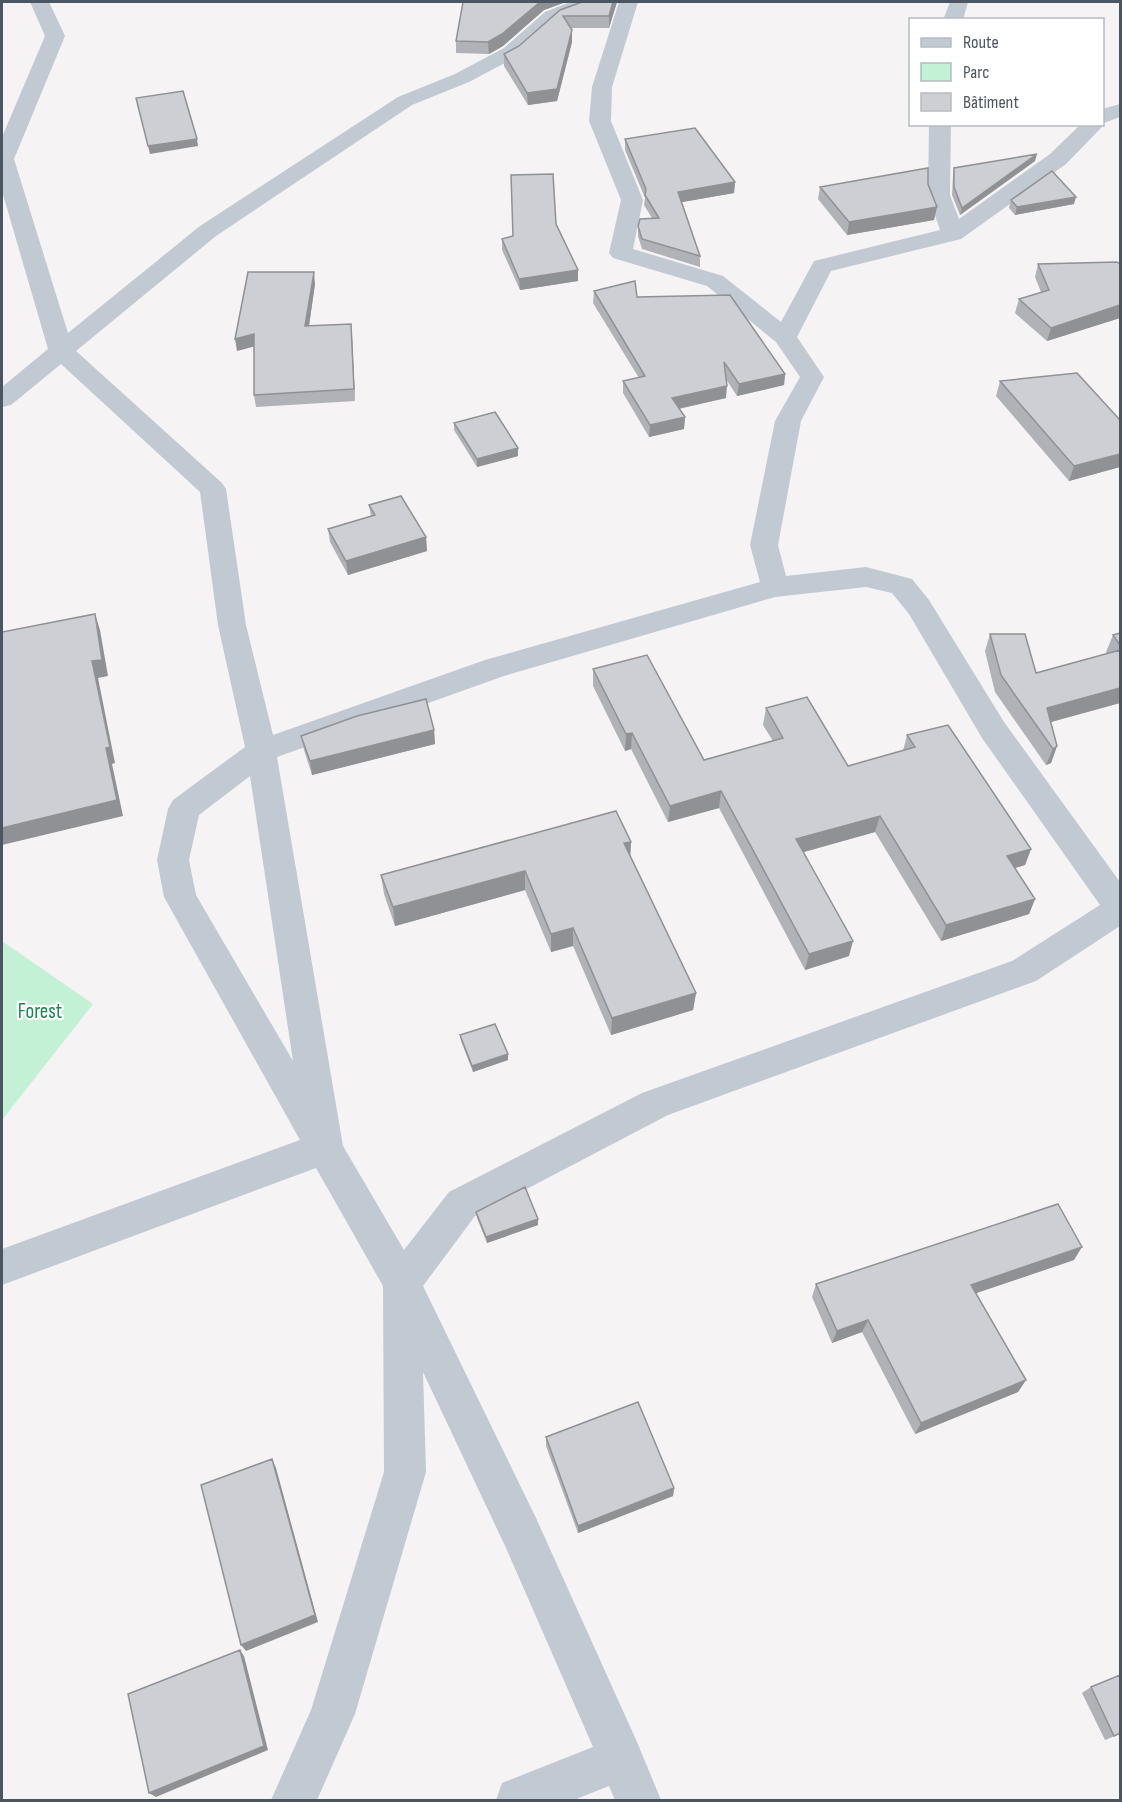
<svg xmlns="http://www.w3.org/2000/svg" width="1122" height="1802" viewBox="0 0 1122 1802" font-family="'Sofia Sans Condensed',sans-serif">
<style>
.green{fill:#c3f1d5}
.lines{fill:none;stroke-linecap:round;stroke-linejoin:round}
.minor{fill:#c1cad2;fill-rule:evenodd}
.wall{fill:#b0b2b7}
.shaded-wall{fill:#909195}
.building{fill:#cdcfd5;stroke:#909195;stroke-width:1.5}
.labels{text-anchor:middle;dominant-baseline:central;stroke-width:4.5;stroke-linejoin:round;paint-order:stroke}
.park-label{font-size:21px;fill:#17864f;stroke:#fff}
</style>
<rect width="100%" height="100%" fill="#f5f3f3"/>
<path class="green" d="M2,941L93,1004L2,1120Z"/>
<g class="lines">
<path class="minor" d="M30,2H49L65,36L14,159L68,333L200,226L398,97L455,74L504,48L545,12L570,2H596L593,6L559,20L518,56L469,82L412,105L216,236L76,351L222,483L226,489L246,625L273,735L485,660L760,582L750,545L775,421L800,377L776,342L707,286L613,258L609,253L621,200L589,121L592,87L619,2H638L612,87L611,121L643,200L633,249L723,276L781,322L814,261L940,230L928,195L929,124H951L950,195L959,219L1050,154L1081,124H1102V109L1120,104V117L1104,123L1101,128L1066,164L961,239L831,271L797,337L824,377L801,421L778,545L786,576L866,567L912,579L929,600L1004,722L1120,882V926L1036,981L668,1115L475,1216L423,1286L536,1518L637,1742L661,1800H615L609,1786L574,1800H496L502,1783L593,1747L506,1548L423,1372L426,1472L355,1714L317,1800H271L311,1710L384,1472L383,1286L316,1168L2,1285V1249L300,1140L164,897L157,860L168,809L173,800L245,747L218,625L200,492L61,364L11,405L2,407V387L48,349L2,191V137L45,36ZM866,587L892,593L909,614L982,738L1100,905L1012,961L642,1093L449,1192L404,1250L343,1146L277,757L504,676L775,597ZM250,776L293,1061L196,895L189,860L199,815Z
M950,2H968L963,20H943Z"/>
</g>
<path class="wall" d="M463,2H566L544,10L503,46L489,54L456,53V41Z
M617,2L609,28H571L572,42L557,101L528,105L504,66V54L519,46L560,10Z
M625,139L735,182L734,193L682,202L700,256V267L642,249L638,236V226L652,218L644,205L645,198L625,150Z
M1035,161L960,215L952,195L953,175L954,168Z
M928,184L937,207L934,220L847,235L818,199L820,187Z
M1011,200L1074,204L1015,215L1009,208Z
M556,224L578,281L520,290L502,250V239Z
M1038,264H1120V318L1047,341L1015,313L1019,299L1041,292L1035,277Z
M315,284L309,326L352,336L355,401L256,407L254,395V346L237,351Z
M594,291L637,297L785,374L784,385L737,396L726,379V398L679,409L685,417L684,429L649,437L623,393V381L639,378L593,303Z
M1000,381L1120,420V467L1069,481L996,396Z
M454,423L518,448V456L477,467L454,430Z
M369,505L426,537L427,551L348,575L330,542L328,529L371,517Z
M1120,633V703L1051,722L1057,746L1051,763L1046,765L995,692L985,651L990,634L1036,673L1107,654L1106,652L1113,635Z
M593,669L704,760L773,741L763,725L766,708L848,766L903,751L907,735L1031,849L1025,865L1015,868L1035,899L1029,914L941,941L875,832L804,852L849,956L805,970L719,808L668,822L631,749L625,751L593,686Z
M434,730L435,744L312,775L304,750L301,736Z
M631,842L630,855L696,993L693,1010L611,1035L573,946L551,952L525,890L395,926L384,894L381,875Z
M460,1035L508,1054V1060L473,1072L461,1041Z
M476,1212L538,1225L487,1243L477,1218Z
M1074,1260L976,1293L1026,1380L1018,1392L915,1434L862,1332L832,1343L812,1297L816,1284Z
M546,1437L674,1488L673,1496L578,1533L546,1446Z
M1120,1675V1734L1105,1740L1082,1693L1091,1687Z"/>
<path class="shaded-wall" d="M540,2H566L544,10L503,46L489,54L488,42Z
M613,2H617L609,28V16Z
M572,30V42L557,101L528,105L527,93Z
M197,139L198,146L150,154L148,146Z
M1037,154L1035,161L960,215L962,208Z
M735,182L734,193L677,203L678,192Z
M1076,197L1074,204L1015,215L1017,207Z
M937,207L934,220L847,235L849,222Z
M578,270V281L520,290L519,279Z
M314,272L315,284L307,339L305,326Z
M1120,305V318L1047,341L1051,328Z
M351,324L352,336L355,401L354,389Z
M254,334L256,346L237,351L235,339Z
M785,374L784,385L737,396L739,384Z
M727,386L726,398L672,410V398Z
M685,417L684,429L649,437L650,425Z
M518,448V456L477,467V459Z
M1120,454V467L1069,481L1074,466Z
M426,537L427,551L348,575L346,561Z
M95,614L100,630L108,676L98,678L115,763L112,764L123,816L2,845V828L106,748L92,661Z
M1120,688V703L1040,725L1047,708Z
M434,730L435,744L312,775L310,761Z
M632,733L631,749L625,751L626,734Z
M1057,746L1051,763L1046,765L1053,749Z
M721,791L719,808L668,822L670,806Z
M880,816L875,832L793,855L796,839Z
M631,842L630,861L624,843Z
M1031,849L1025,865L1001,872L1007,856Z
M525,871V890L395,926L393,907Z
M1035,899L1029,914L941,941L946,925Z
M573,928V946L551,952V934Z
M853,941L849,956L805,970L809,954Z
M696,993L693,1010L611,1035L612,1018Z
M508,1054V1060L473,1072L472,1066Z
M538,1219V1225L487,1243L486,1237Z
M1082,1247L1074,1260L965,1297L971,1285Z
M868,1320L862,1332L832,1343L837,1331Z
M1026,1380L1018,1392L915,1434L921,1423Z
M272,1459L276,1468L318,1622L246,1651L241,1645Z
M674,1488L673,1496L578,1533V1526Z
M240,1650L244,1656L268,1750L156,1797L149,1793Z"/>
<path class="building" d="M463,2H540L502,34L488,42L456,41Z
M582,2H613L609,16H563L572,30L557,89L527,93L504,54L519,46L560,10Z
M183,91L197,139L148,146L136,98Z
M695,128L735,182L678,192L700,256L642,239L638,226L640,219L659,218L645,195L646,189L625,139Z
M1037,154L962,208L954,187V168Z
M928,168V184L937,207L849,222L820,187Z
M1052,171L1076,197L1017,207L1011,200Z
M553,174L556,224L578,270L519,279L502,239L513,236L511,175Z
M1117,262L1120,264V305L1051,328L1019,299L1049,290L1038,264Z
M248,272H314L305,326L351,324L354,389L254,395V334L235,339Z
M635,281L637,297L730,295L785,374L739,384L724,362L727,386L672,398L685,417L650,425L623,381L645,376L594,291Z
M1077,373L1120,420V454L1074,466L1000,381Z
M495,412L518,448L477,459L454,423Z
M401,496L426,537L346,561L328,529L375,515L369,505Z
M95,614L102,660L92,661L110,747L106,748L117,800L2,828V632Z
M1120,633V645L1113,635Z
M990,634H1025L1036,673L1120,650V688L1047,708L1057,746L1053,749L1001,675Z
M647,655L704,760L783,738L766,708L807,697L848,766L915,747L907,735L948,725L1031,849L1007,856L1035,899L946,925L880,816L796,839L853,941L809,954L721,791L670,806L632,733L626,734L593,669Z
M426,699L434,730L310,761L301,736L357,716Z
M616,811L631,842L624,843L696,993L612,1018L573,928L551,934L525,871L393,907L381,875Z
M495,1024L508,1054L472,1066L460,1035Z
M525,1187L538,1219L486,1237L476,1212Z
M1058,1204L1082,1247L971,1285L1026,1380L921,1423L868,1320L837,1331L816,1284Z
M638,1402L674,1488L578,1526L546,1437Z
M272,1459L315,1615L241,1645L201,1485Z
M240,1650L264,1746L149,1793L128,1694Z
M1120,1675V1733L1114,1736L1091,1687Z"/>
<g class="labels">
<g class="park-label">
<text x="40" y="1011">Forest</text>
</g>
</g>
<rect width="1122" height="1802" fill="none" stroke="#4a5661" stroke-width="6"/>
<rect x="909" y="18" width="195" height="108" fill="#ffffff" stroke="#b7bbc0" stroke-width="1.5"/>
<rect x="921" y="38" width="30" height="9" fill="#c1cad2" stroke="#b7bbc0" stroke-width="1.5"/>
<text x="963" y="48" font-size="18" fill="#4a5661">Route</text>
<rect x="921" y="63" width="30" height="18" fill="#c3f1d5" stroke="#b7bbc0" stroke-width="1.5"/>
<text x="963" y="78" font-size="18" fill="#4a5661">Parc</text>
<rect x="921" y="93" width="30" height="18" fill="#cdcfd5" stroke="#b7bbc0" stroke-width="1.5"/>
<text x="963" y="108" font-size="18" fill="#4a5661">Bâtiment</text>
</svg>
